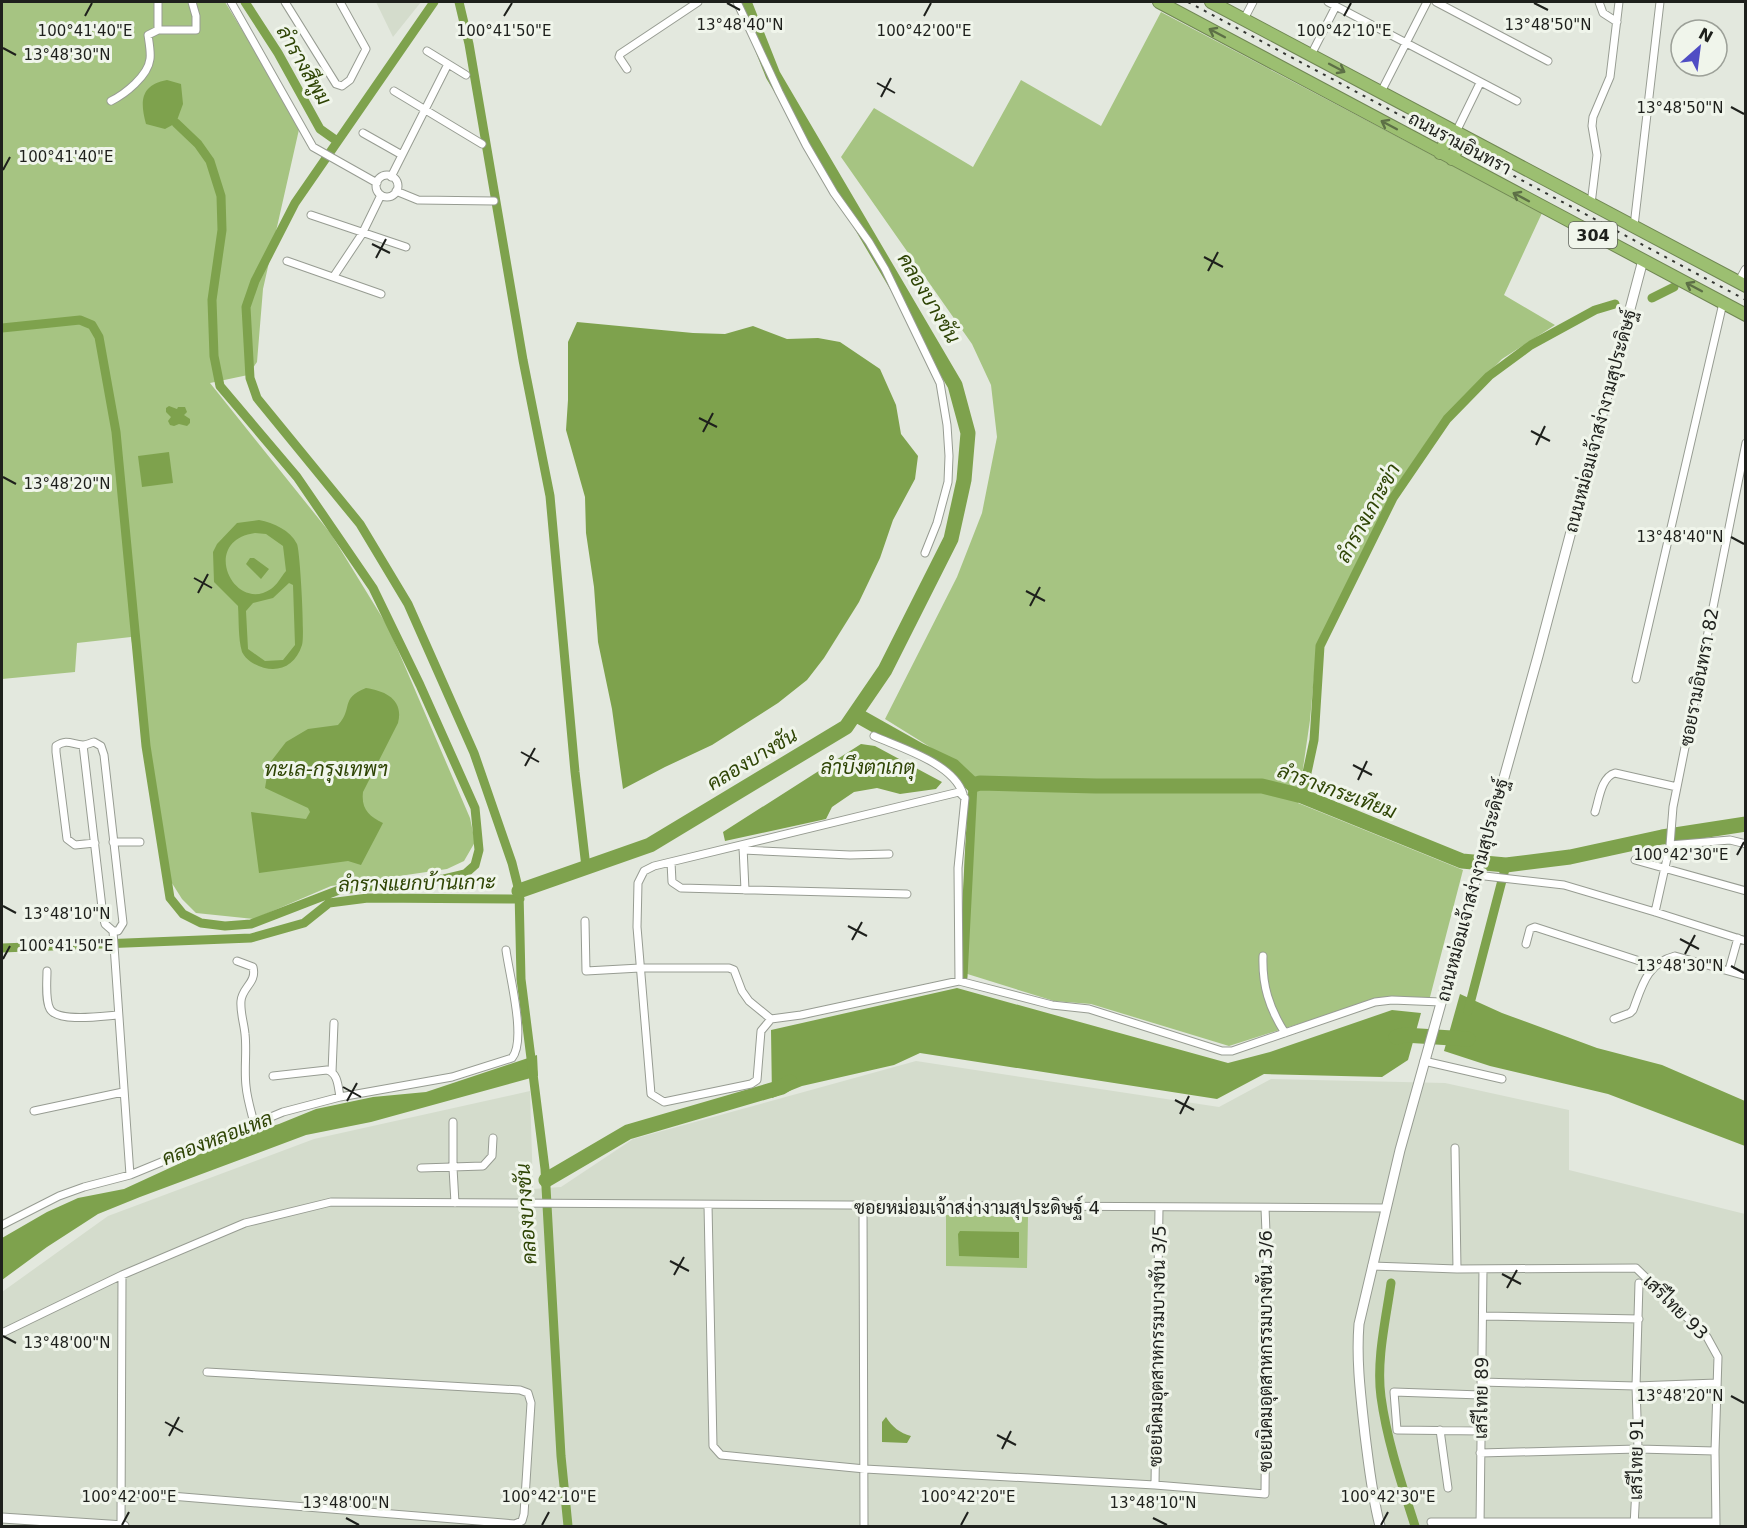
<svg xmlns="http://www.w3.org/2000/svg" width="1747" height="1528" viewBox="0 0 1747 1528" font-family="'DejaVu Sans',Sarabun,sans-serif">
<style>
.built{fill:#d4dccc}
.green{fill:#a6c482}
.water{fill:#7ea24d;fill-rule:evenodd}
.lines{fill:none;stroke-linecap:round;stroke-linejoin:round}
.canal{stroke:#7ea24d;stroke-width:9}
.river{stroke:#7ea24d;stroke-width:15}
.street-casing{stroke:#979c92;stroke-width:9}
.secondary-casing{stroke:#979c92;stroke-width:11}
.highway-casing{stroke:#708753;stroke-width:14}
.street{stroke:#fff;stroke-width:7}
.secondary{stroke:#fff;stroke-width:9}
.highway{stroke:#9cbf71;stroke-width:12}
.rail{stroke:#343632;stroke-width:2;stroke-dasharray:3 6;stroke-linecap:butt}
.oneway{stroke:#5d7046}
.ticks{fill:none;stroke:#1e201c;stroke-width:2}
.labels{text-anchor:middle;dominant-baseline:central;stroke-width:6;stroke-linejoin:round;paint-order:stroke}
.shield{fill:#f0f5eb;stroke:#5d605a;stroke-width:1.5}
.shield-label{font-size:16px;font-weight:bold;fill:#1e201c}
.street-label{font-size:18px;fill:#1e201c;stroke:#f0f5eb}
.water-label{font-size:20px;font-style:italic;fill:#2e4404;stroke:#f0f5eb}
.ticks-label{font-size:15px;text-anchor:middle;fill:#1e201c;stroke:#f0f5eb;stroke-width:6;stroke-linejoin:round;paint-order:stroke}
</style>
<rect width="100%" height="100%" fill="#e3e8de"/>
<path class="built" d="M376,2H421L393,37Z
M916,1061L1219,1107L1271,1079L1445,1083L1569,1110V1170L1745,1214V1526H2V1292L108,1216L314,1139L530,1091L533,1189L561,1187L633,1139Z"/>
<path class="green" d="M2,2H225L300,125L263,289L257,362L248,375L210,383L331,534L388,627L470,818L475,842L464,861L447,869L331,886L254,919L196,913L182,899L170,880L131,637L77,643L75,672L2,679V694Z
M1161,12L1542,213L1504,295L1555,325L1502,359L1441,421L1389,497L1317,644L1310,720L1298,803L1463,870L1430,997L1380,998L1229,1046L1091,1004L1054,1001L961,972L965,851L972,789L959,765L885,719L957,577L982,513L997,437L991,385L972,344L841,157L874,108L973,167L1021,80L1101,126Z
M946,1215L1028,1217L1027,1268L946,1266Z"/>
<path class="water" d="M167,80L181,84L183,104L176,123L165,129L146,124C140,102 140,85 167,80Z
M577,322L693,333L725,334L753,326L787,339L818,338L840,342L880,369L896,405L901,434L918,456L915,479L893,520L880,558L859,602L824,658L807,680L778,703L712,745L665,767L623,789L612,709L598,642L594,587L586,533L585,497L566,430L568,400V342Z
M169,406L177,409L178,407H185L187,412L184,415L190,419V423L187,426L179,424L174,426L170,425L168,421L171,417L166,412V408Z
M169,452L173,483L142,487L138,456Z
M259,520C274,523 290,530 297,544C300,550 305,638 302,645C294,670 272,675 251,662C247,659 244,656 242,652C238,638 239,620 238,606L214,582L213,552L217,544L237,523ZM255,533L266,534L283,546L286,571C281,577 277,585 271,589C234,614 199,541 255,533ZM289,583L293,585L295,645L283,660L265,661L248,649L246,611L253,603L273,598Z
M250,558H254L269,569L261,579L246,564Z
M366,688C386,691 404,700 398,723L363,792C361,809 369,816 383,823L361,865L348,861L259,873L251,812L306,819L310,812L308,808L265,788L269,764L286,742L308,729L338,725C354,708 339,699 366,688Z
M861,744L875,746L942,782L936,789L900,794L877,788L854,792L832,807L826,819L725,841L723,832Z
M957,988L1228,1063L1270,1052L1392,1010L1421,1013L1408,1060L1382,1077L1264,1074L1217,1099L920,1053L894,1065L802,1086L772,1098L771,1030Z
M1460,994L1502,1013L1597,1048L1662,1065L1745,1101V1146L1608,1094L1490,1066L1444,1051Z
M537,1055L538,1076L371,1122L306,1135L140,1197L98,1214L47,1247L2,1280V1238L47,1212L78,1198L124,1189L237,1137L279,1124L316,1109L373,1097L426,1092Z
M960,1231L1019,1232V1258L959,1256L958,1234Z
M886,1417C892,1427 900,1433 911,1436L907,1443L882,1442V1422Z"/>
<g class="lines">
<path class="canal" d="M245,2L278,53L320,129L337,141
M434,2L295,203L255,281L246,307L250,378L257,398L360,524L408,604L474,753L512,863L519,891L521,979L545,1169L561,1456L568,1526
M459,2L469,44L523,360L550,496L575,772L586,867
M1652,298L1674,287
M2,328L80,320L92,325L99,337L116,432L146,746L170,898L183,914L201,923L225,926L251,924L339,890L444,879L465,874L475,865L479,850L475,808L420,685L373,588L297,477L220,386L214,356L212,300L222,230L221,196L210,161L198,144L176,123
M1302,796L1314,740L1320,646L1393,498L1447,419L1489,376L1531,345L1595,310L1615,304
M2,948L251,938L304,923L329,903L368,898L520,899
M963,977L973,785
M1468,1011L1506,865
M1391,1283C1386,1319 1376,1360 1381,1397C1387,1441 1402,1485 1415,1526"/>
<path class="river" d="M855,714L919,750L953,766L973,785L980,783L1096,786H1262L1302,796L1462,861L1506,865L1570,857L1662,837L1746,824
M519,891L650,845L846,727L885,670L951,539L964,480L968,433L955,385L773,75L744,2
M1396,1037L1404,1035L1468,1039
M546,1180L628,1132L782,1087L790,1082"/>
<defs>
<path id="street" d="M231,2L313,147L377,183
M285,2L336,84L342,86L350,80L366,49L340,2
M737,2L779,92L806,145L834,193L869,242L885,269L940,383L947,425L949,456L948,482L937,523L925,553
M1328,2L1517,101
M1436,2L1548,61
M1599,2L1603,13L1617,22
M1244,19L1253,2
M158,30V2
M427,51L466,75
M1311,55L1336,6
M627,69L619,57L620,54L698,2
M394,91L482,144
M1381,92L1427,2
M111,101C125,94 148,76 150,59C151,52 149,42 148,35L158,30H196V16L192,2
M1456,132L1480,83
M363,133L402,155
M376 186a11 11 0 1 1 22 0a11 11 0 1 1-22 0Z
M391,177L448,64
M396,191L418,200L494,201
M1591,204L1597,155L1592,126L1593,117L1610,77L1619,2
M311,215L406,247
M1634,226L1660,2
M287,261L381,294
M334,276L362,234L381,195
M1636,679L1723,303
M874,736C901,748 953,763 963,794
M83,745L103,916L105,924L113,931L130,1175
M1595,812C1599,800 1601,777 1615,773L1677,787
M113,842H140
M95,843L75,845L67,839L56,752V746C68,738 72,745 83,745C87,745 90,743 94,742L101,746L104,755L123,923L118,931H113
M1670,845L1730,840L1746,844
M743,847L745,890
M743,850L850,855L889,854
M1635,860L1746,891
M671,862L672,882L681,888L907,894
M1476,875L1564,885L1655,912L1746,941
M1655,912L1670,845L1673,807L1746,443
M585,921L586,971L640,968H729L734,970L742,991L749,1001L771,1019
M1526,944L1530,929L1535,927L1655,966
M1263,956C1262,985 1269,1008 1285,1033
M237,961L253,967C257,983 242,987 241,1001C240,1012 244,1023 245,1034C247,1051 244,1069 246,1086C247,1098 251,1111 254,1123
M1729,970L1738,938
M47,971C47,981 45,1000 50,1009C58,1023 103,1016 118,1015
M959,981L958,868L965,798L959,792L654,866L644,871L638,883L637,927L651,1094L664,1102L751,1084L757,1080L761,1031L771,1019L801,1015L959,981L1052,1005L1089,1009L1222,1051H1232L1375,1002L1392,1000L1441,1002
M1614,1019L1630,1013L1633,1010C1642,986 1647,963 1675,956L1746,976
M1424,1061L1502,1079
M332,1072L334,1023
M273,1076L327,1070C338,1073 338,1086 340,1097
M34,1111L123,1092
M453,1122V1168L455,1203
M1455,1148L1457,1269
M421,1168L483,1166L492,1156L493,1138
M708,1205L713,1446L721,1455L865,1469L1155,1485L1265,1494L1267,1257L1265,1208
M863,1206L864,1526
M2,1225L59,1196L84,1187L130,1175L283,1112L340,1097L452,1077L512,1058C527,1040 509,974 506,950
M1372,1266L1457,1269L1636,1268L1707,1337L1718,1357L1715,1451L1716,1526
M1484,1316L1639,1319
M2,1333L122,1275L245,1223L331,1202L1386,1208
M1481,1382L1636,1386L1717,1383
M1440,1430L1448,1488
M1481,1431L1397,1430L1394,1392L1481,1395
M1480,1453L1638,1449L1715,1451
M1155,1485L1159,1208
M122,1492L515,1524L522,1521L524,1514L531,1403L528,1393L520,1390L207,1372
M1431,1522H1716
M121,1526L122,1275
M1480,1526L1483,1269
M1634,1526L1638,1449L1636,1386L1639,1283"/>
<path id="secondary" d="M1739,283L1746,270
M2,1518L124,1526
M1380,1526C1372,1496 1369,1466 1365,1435C1361,1398 1356,1361 1359,1324L1400,1150L1538,656L1643,260"/>
<path id="highway" d="M1159,2L1746,315
M1211,2L1746,286
M1440,153L1451,130
M1452,159L1463,136"/>
</defs>
<use href="#street" class="street-casing"/>
<use href="#secondary" class="secondary-casing"/>
<use href="#highway" class="highway-casing"/>
<use href="#street" class="street"/>
<use href="#secondary" class="secondary"/>
<use href="#highway" class="highway"/>
<path class="rail" d="M1188,2L1746,300"/>
</g>
<defs><path id="oneway-shaft" d="M-6 0H5M1.5-3L5.5 0L1.5 3" fill="none" stroke-width="1.6" stroke-linecap="round" stroke-linejoin="round" transform="scale(1.5)"/></defs>
<g class="oneway">
<use href="#oneway-shaft" transform="translate(1217 33) rotate(-152)"/>
<use href="#oneway-shaft" transform="translate(1337 68) rotate(28)"/>
<use href="#oneway-shaft" transform="translate(1389 125) rotate(-152)"/>
<use href="#oneway-shaft" transform="translate(1521 197) rotate(-152)"/>
<use href="#oneway-shaft" transform="translate(1694 287) rotate(-152)"/>
</g>
<path class="ticks" d="M727,3L740,10M1534,3L1548,10M85,16L92,3M504,16L512,3M924,16L931,3M1344,16L1351,3M3,48L16,55M877,83L895,93M881,97L891,78M1731,107L1744,114M3,170L10,157M372,244L390,253M1204,257L1223,267M376,258L386,239M1208,271L1218,252M699,418L717,427M1531,431L1550,441M703,432L713,413M1536,445L1545,426M3,477L16,484M1731,537L1744,544M194,578L212,588M1026,591L1045,601M198,593L208,574M1030,606L1040,587M521,752L539,762M1353,765L1372,775M525,766L535,748M1358,780L1367,761M1737,855L1744,842M3,906L16,913M848,926L867,936M1680,939L1699,949M852,940L862,922M1685,954L1695,935M3,959L10,946M1731,966L1744,973M343,1087L361,1097M1175,1100L1194,1110M347,1101L357,1083M1180,1114L1189,1096M670,1261L689,1271M1502,1274L1521,1284M674,1275L684,1257M1507,1288L1517,1270M3,1336L16,1343M1731,1396L1744,1403M165,1422L183,1432M997,1435L1016,1445M169,1436L179,1417M1002,1449L1011,1431M346,1518L359,1525M1153,1518L1167,1525M122,1525L129,1512M542,1525L549,1512M961,1525L968,1512M1381,1525L1388,1512"/>
<g class="labels">
<rect class="shield" x="1569" y="222" width="48" height="26" rx="4.5"/>
<g class="shield-label">
<text x="1593" y="235">304</text>
</g>
<g class="street-label">
<text transform="translate(1460 143) rotate(28)">ถนนรามอินทรา</text>
<text transform="translate(1600 421) rotate(-75)">ถนนหม่อมเจ้าสง่างามสุประดิษฐ์</text>
<text transform="translate(1699 677) rotate(-79)">ซอยรามอินทรา 82</text>
<text transform="translate(1472 890) rotate(-75)">ถนนหม่อมเจ้าสง่างามสุประดิษฐ์</text>
<text x="977" y="1207">ซอยหม่อมเจ้าสง่างามสุประดิษฐ์ 4</text>
<text transform="translate(1676 1307) rotate(45)">เสรีไทย 93</text>
<text transform="translate(1157 1346) rotate(-89)">ซอยนิคมอุตสาหกรรมบางชัน 3/5</text>
<text transform="translate(1265 1351) rotate(-90)">ซอยนิคมอุตสาหกรรมบางชัน 3/6</text>
<text transform="translate(1481 1398) rotate(-89)">เสรีไทย 89</text>
<text transform="translate(1636 1459) rotate(-89)">เสรีไทย 91</text>
</g>
<g class="water-label">
<text transform="translate(304 65) rotate(60)">ลำรางสีพูม</text>
<text transform="translate(929 298) rotate(59)">คลองบางชัน</text>
<text transform="translate(1368 513) rotate(-61)">ลำรางเกาะข่า</text>
<text transform="translate(752 759) rotate(-31)">คลองบางชัน</text>
<text x="868" y="767">ลำบึงตาเกตุ</text>
<text x="326" y="769">ทะเล-กรุงเทพฯ</text>
<text transform="translate(1337 791) rotate(20)">ลำรางกระเทียม</text>
<text transform="translate(417 883) rotate(-1)">ลำรางแยกบ้านเกาะ</text>
<text transform="translate(217 1138) rotate(-21)">คลองหลอแหล</text>
<text transform="translate(526 1214) rotate(-94)">คลองบางชัน</text>
</g>
</g>
<g class="ticks-label">
<text x="740" y="30">13°48'40"N</text>
<text x="1548" y="30">13°48'50"N</text>
<text x="85" y="36">100°41'40"E</text>
<text x="504" y="36">100°41'50"E</text>
<text x="924" y="36">100°42'00"E</text>
<text x="1344" y="36">100°42'10"E</text>
<text x="67" y="60">13°48'30"N</text>
<text x="1680" y="113">13°48'50"N</text>
<text x="66" y="162">100°41'40"E</text>
<text x="67" y="489">13°48'20"N</text>
<text x="1680" y="542">13°48'40"N</text>
<text x="1681" y="860">100°42'30"E</text>
<text x="67" y="919">13°48'10"N</text>
<text x="66" y="951">100°41'50"E</text>
<text x="1680" y="971">13°48'30"N</text>
<text x="67" y="1348">13°48'00"N</text>
<text x="1680" y="1401">13°48'20"N</text>
<text x="129" y="1502">100°42'00"E</text>
<text x="549" y="1502">100°42'10"E</text>
<text x="968" y="1502">100°42'20"E</text>
<text x="1388" y="1502">100°42'30"E</text>
<text x="346" y="1508">13°48'00"N</text>
<text x="1153" y="1508">13°48'10"N</text>
</g>
<rect width="1747" height="1528" fill="none" stroke="#1e201c" stroke-width="6"/>
<g transform="translate(1699 48) rotate(28)"><circle r="28" fill="#f0f5eb" stroke="#9ca098" stroke-width="1.5"/>
<path d="M0-4.5L10 22L0 15L-10 22Z" fill="#4f4dc4"/>
<text y="-9" font-size="16" font-weight="bold" text-anchor="middle" fill="#1e201c">N</text>
</g>
</svg>
